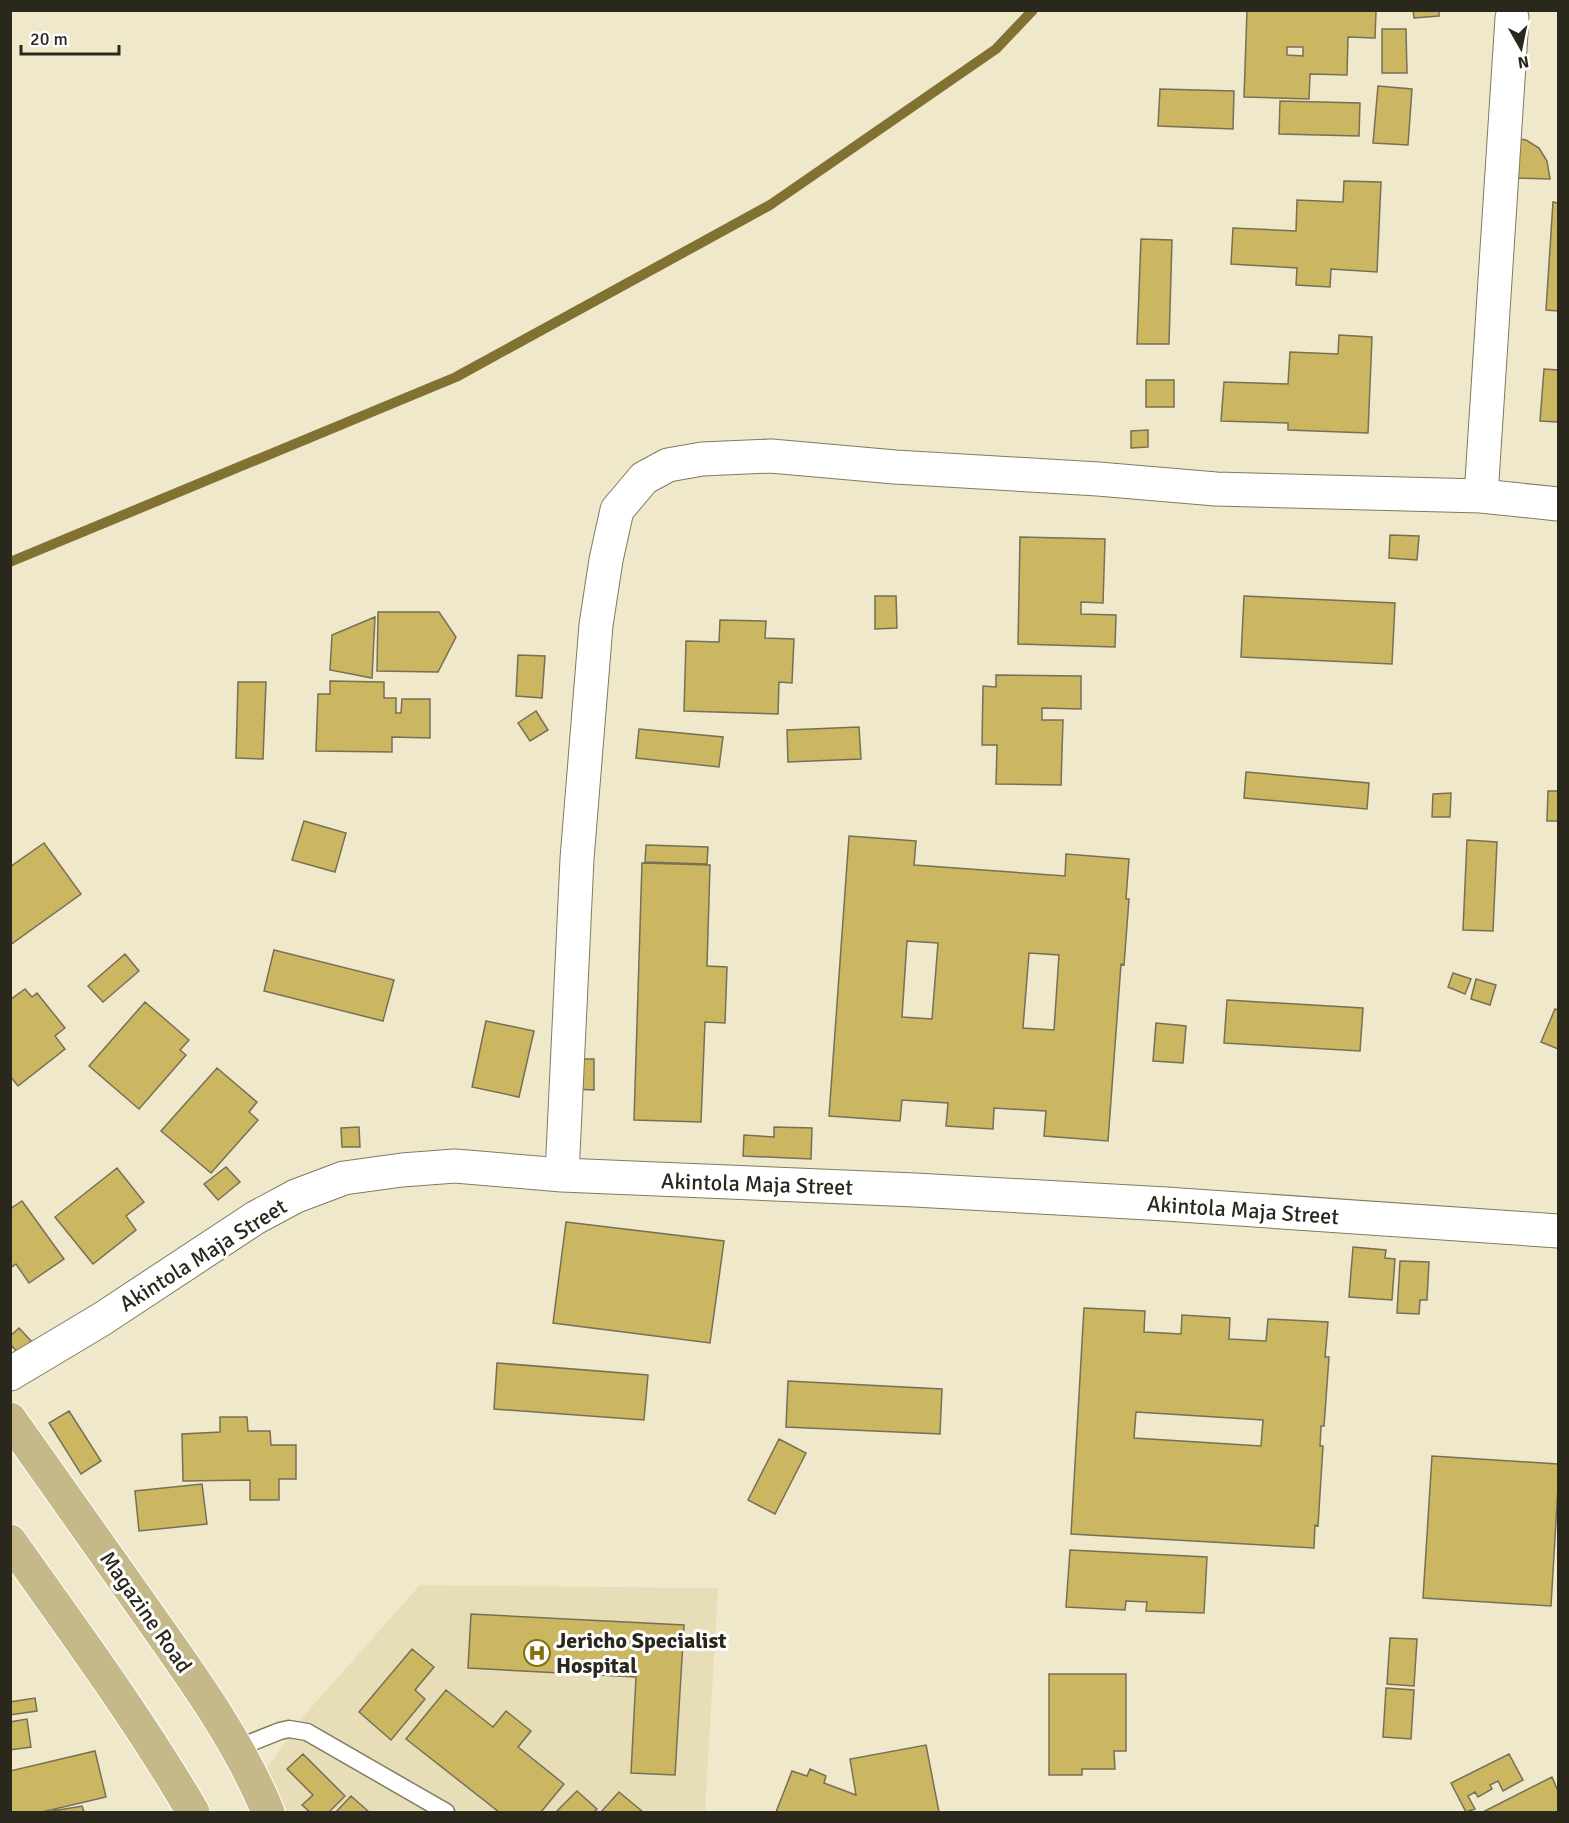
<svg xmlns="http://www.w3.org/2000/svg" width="1569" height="1823" viewBox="0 0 1569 1823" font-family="Signika,sans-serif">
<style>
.built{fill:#e7deb8}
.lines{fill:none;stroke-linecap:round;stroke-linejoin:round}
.stream{stroke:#817132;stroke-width:10}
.building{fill:#cbb662;stroke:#777055;stroke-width:1.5;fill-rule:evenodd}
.service-casing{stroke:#817a5f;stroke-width:19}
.minor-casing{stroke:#817a5f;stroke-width:35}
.primary-casing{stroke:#fff;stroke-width:35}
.service{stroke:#fff;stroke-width:16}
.minor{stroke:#fff;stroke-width:33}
.primary{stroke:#c5b98a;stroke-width:33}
.labels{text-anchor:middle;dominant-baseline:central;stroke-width:6;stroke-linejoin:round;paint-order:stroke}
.street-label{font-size:22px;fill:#2a271c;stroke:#fff}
.poi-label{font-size:22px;font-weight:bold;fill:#2a271c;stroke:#fff;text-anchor:start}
</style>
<rect width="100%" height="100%" fill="#f0e8ca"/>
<path class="built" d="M420,1585L718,1588L705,1812H282L263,1774L301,1719Z"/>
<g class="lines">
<path class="stream" d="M10,562L456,377L770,205L996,49L1033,10"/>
</g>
<path class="building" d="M1247,10L1376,11L1375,38L1348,37L1347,75L1310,74L1309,99L1244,97ZM1287,47H1303V56L1287,55Z
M1413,10H1439V16L1414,18Z
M1382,29H1406L1407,73H1382Z
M1378,86L1412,89L1408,145L1373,143Z
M1160,89L1234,91L1233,129L1158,126Z
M1280,101L1360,103L1359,136L1279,134Z
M1513,138L1526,140L1539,148L1547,161L1550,179L1512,178Z
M1344,181L1381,182L1377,272L1331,269L1330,287L1296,285L1297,268L1231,264L1233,228L1296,231L1297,200L1343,202Z
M1553,202L1558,203V311L1546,310Z
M1141,239L1172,240L1169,344H1137Z
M1339,335L1372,337L1368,433L1288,430V423L1221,421L1224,382L1288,384L1290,352L1338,354Z
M1544,369L1558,370V422L1540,421Z
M1146,380H1174V407H1146Z
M1148,430V447L1131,448V431Z
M1390,535L1419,536L1417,560L1389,558Z
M1020,537L1105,539L1103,603L1081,602V614L1116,615L1115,647L1018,644Z
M875,596H896L897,628L875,629Z
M1244,596L1395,603L1392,664L1241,657Z
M378,612H439L456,637L438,672L377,671Z
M375,617L372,678L330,670L332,635Z
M720,620L766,621L765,638L794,639L792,683L779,682L778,714L684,711L686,641L719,642Z
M518,655L545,656L542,698L516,696Z
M996,675L1081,676V709L1042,708V720H1063L1061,785L996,784L997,745H982L983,686L996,687Z
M330,681L384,682V698H396V713H401L402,699H430V738L392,737V752L316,751L318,694H330Z
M238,682H266L263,759L236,758Z
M536,711L548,730L530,741L518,723Z
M859,727L861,759L788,762L787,730Z
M639,729L723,737L719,767L636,758Z
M1246,772L1369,783L1367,809L1244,798Z
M1548,791H1558V821H1547Z
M1451,793L1450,817H1432L1433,794Z
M304,821L346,833L335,872L292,860Z
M849,836L916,841L914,865L1065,876L1066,854L1129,859L1126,899H1129L1124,965L1121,964L1108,1141L1044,1136L1046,1111L994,1108L993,1129L946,1126L948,1103L902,1100L900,1121L829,1116ZM907,941L938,943L932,1019L902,1017ZM1029,953L1059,955L1054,1030L1023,1028Z
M1467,840L1497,842L1493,931L1463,930Z
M44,843L81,894L10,945V867Z
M646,845L708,847L707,864L645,862Z
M642,863L710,865L707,966L727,967L725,1023L705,1022L701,1122L634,1120Z
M274,950L394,980L383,1021L264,991Z
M125,954L139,971L103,1002L88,986Z
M1453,973L1471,979L1465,994L1448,987Z
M1476,979L1496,985L1490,1005L1471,999Z
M25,989L32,997L37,993L65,1028L55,1036L65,1049L18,1086L10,1076V1000Z
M1227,1000L1363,1008L1360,1051L1224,1043Z
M145,1002L189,1040L180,1050L186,1055L139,1109L89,1066Z
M1555,1009L1558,1010V1049L1541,1042Z
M486,1021L534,1031L519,1097L472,1087Z
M1156,1023L1186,1026L1183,1063L1153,1061Z
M571,1059H594V1090L571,1089Z
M217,1068L257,1102L249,1112L258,1120L211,1173L161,1131Z
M359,1127L360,1147H342L341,1128Z
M774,1127L812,1128L811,1159L743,1156L744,1135L774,1137Z
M226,1167L240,1182L218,1200L204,1184Z
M117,1168L144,1202L126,1216L136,1230L93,1264L55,1217Z
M22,1201L64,1259L29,1283L16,1264L10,1268V1209Z
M566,1222L724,1241L710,1343L553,1323Z
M1353,1247L1386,1250L1385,1258L1395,1259L1392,1300L1349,1297Z
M1400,1261L1429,1262L1427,1300H1420L1419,1314L1397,1313Z
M1084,1308L1145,1311L1144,1332L1181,1334L1182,1315L1230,1318L1229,1339L1266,1341L1268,1319L1328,1322L1325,1357H1329L1324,1426H1321L1320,1446H1323L1318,1526L1315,1525L1314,1548L1071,1534ZM1136,1412L1263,1420L1261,1446L1134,1438Z
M19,1328L32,1342L19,1354L10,1344V1336Z
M497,1363L648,1375L644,1420L494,1409Z
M788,1381L942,1389L940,1434L786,1427Z
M69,1411L101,1461L81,1474L49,1423Z
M220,1417H247L248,1431H270L271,1445H296V1479H279V1500H250V1480L183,1481L182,1434L220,1432Z
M779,1439L806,1453L775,1514L748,1500Z
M1432,1456L1558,1464V1487L1551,1606L1423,1598Z
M202,1484L207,1524L139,1531L135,1491Z
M1070,1550L1207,1557L1204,1613L1146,1611L1147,1602L1126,1601L1125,1610L1066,1607Z
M471,1614L684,1625L675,1775L631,1773L636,1677L468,1668Z
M1390,1638L1417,1639L1414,1686L1387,1684Z
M412,1649L434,1667L415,1690L425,1699L391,1740L359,1712Z
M1049,1674H1126V1751H1114L1115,1769H1082V1775H1049Z
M1386,1688L1414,1690L1411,1739L1383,1737Z
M446,1690L493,1727L506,1711L531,1731L518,1747L564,1784L541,1812H499L406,1739Z
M35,1698L37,1711L10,1715V1702Z
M27,1719L31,1747L10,1750V1722Z
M926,1745L939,1812H776L792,1771L807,1776L810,1769L826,1776L824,1783L856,1795L850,1759Z
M95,1751L106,1797L42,1812H10V1771Z
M303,1754L345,1796L329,1812H310L302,1805L313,1795L287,1769Z
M1509,1754L1523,1780L1503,1791L1498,1781L1490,1785L1492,1789L1478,1797L1475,1792L1468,1796L1475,1809L1466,1812L1451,1783Z
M1552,1777L1558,1791V1812H1483Z
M577,1791L597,1809L594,1812H556Z
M619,1792L643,1812H601Z
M351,1796L369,1812H336Z
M82,1806L84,1812H53V1811Z"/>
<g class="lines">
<defs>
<path id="service" d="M237,1748L280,1731L289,1729L307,1732L446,1812"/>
<path id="minor" d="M1481,496L1512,18
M562,1175L577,859L596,625L606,560L617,510L644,478L668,465L702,459L771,456L895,467L1098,479L1216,489L1481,496L1558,504
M10,1374L102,1319L255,1218L296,1196L344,1178L402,1170L455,1166L562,1175L915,1190L1166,1204L1558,1231"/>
<path id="primary" d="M10,1419C55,1483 100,1546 145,1610C190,1674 238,1739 268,1812
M10,1541C73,1630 138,1718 193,1812"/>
</defs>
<use href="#service" class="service-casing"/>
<use href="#minor" class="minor-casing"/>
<use href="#primary" class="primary-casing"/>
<use href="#service" class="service"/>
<use href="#minor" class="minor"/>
<use href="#primary" class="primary"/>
</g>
<defs>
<symbol id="hospital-ring" viewBox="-11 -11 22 22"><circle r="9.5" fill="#fff" stroke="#84700f" stroke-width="1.5"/><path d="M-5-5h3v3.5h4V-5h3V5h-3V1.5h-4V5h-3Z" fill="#84700f"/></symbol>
</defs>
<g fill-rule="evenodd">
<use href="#hospital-ring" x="522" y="1638" width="30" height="30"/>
</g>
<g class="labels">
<g class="street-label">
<text transform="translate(757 1184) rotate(2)">Akintola Maja Street</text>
<text transform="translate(1243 1210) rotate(4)">Akintola Maja Street</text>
<text transform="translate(203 1255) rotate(-32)">Akintola Maja Street</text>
<text transform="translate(146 1612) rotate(55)">Magazine Road</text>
</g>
<g class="poi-label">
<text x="556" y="1640">Jericho Specialist<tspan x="556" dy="25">Hospital</tspan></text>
</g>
</g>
<rect width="1569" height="1823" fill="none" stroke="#2a271c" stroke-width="24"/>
<g transform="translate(1521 48) rotate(171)" stroke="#ffffff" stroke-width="4.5" paint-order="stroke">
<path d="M0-4.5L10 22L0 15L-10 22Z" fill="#2a271c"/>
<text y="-9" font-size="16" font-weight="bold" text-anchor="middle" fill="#2a271c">N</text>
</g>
<path d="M21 45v9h98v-9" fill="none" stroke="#2a271c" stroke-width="3"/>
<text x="30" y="45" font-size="18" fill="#2a271c" stroke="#ffffff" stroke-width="4.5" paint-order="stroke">20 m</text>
</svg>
